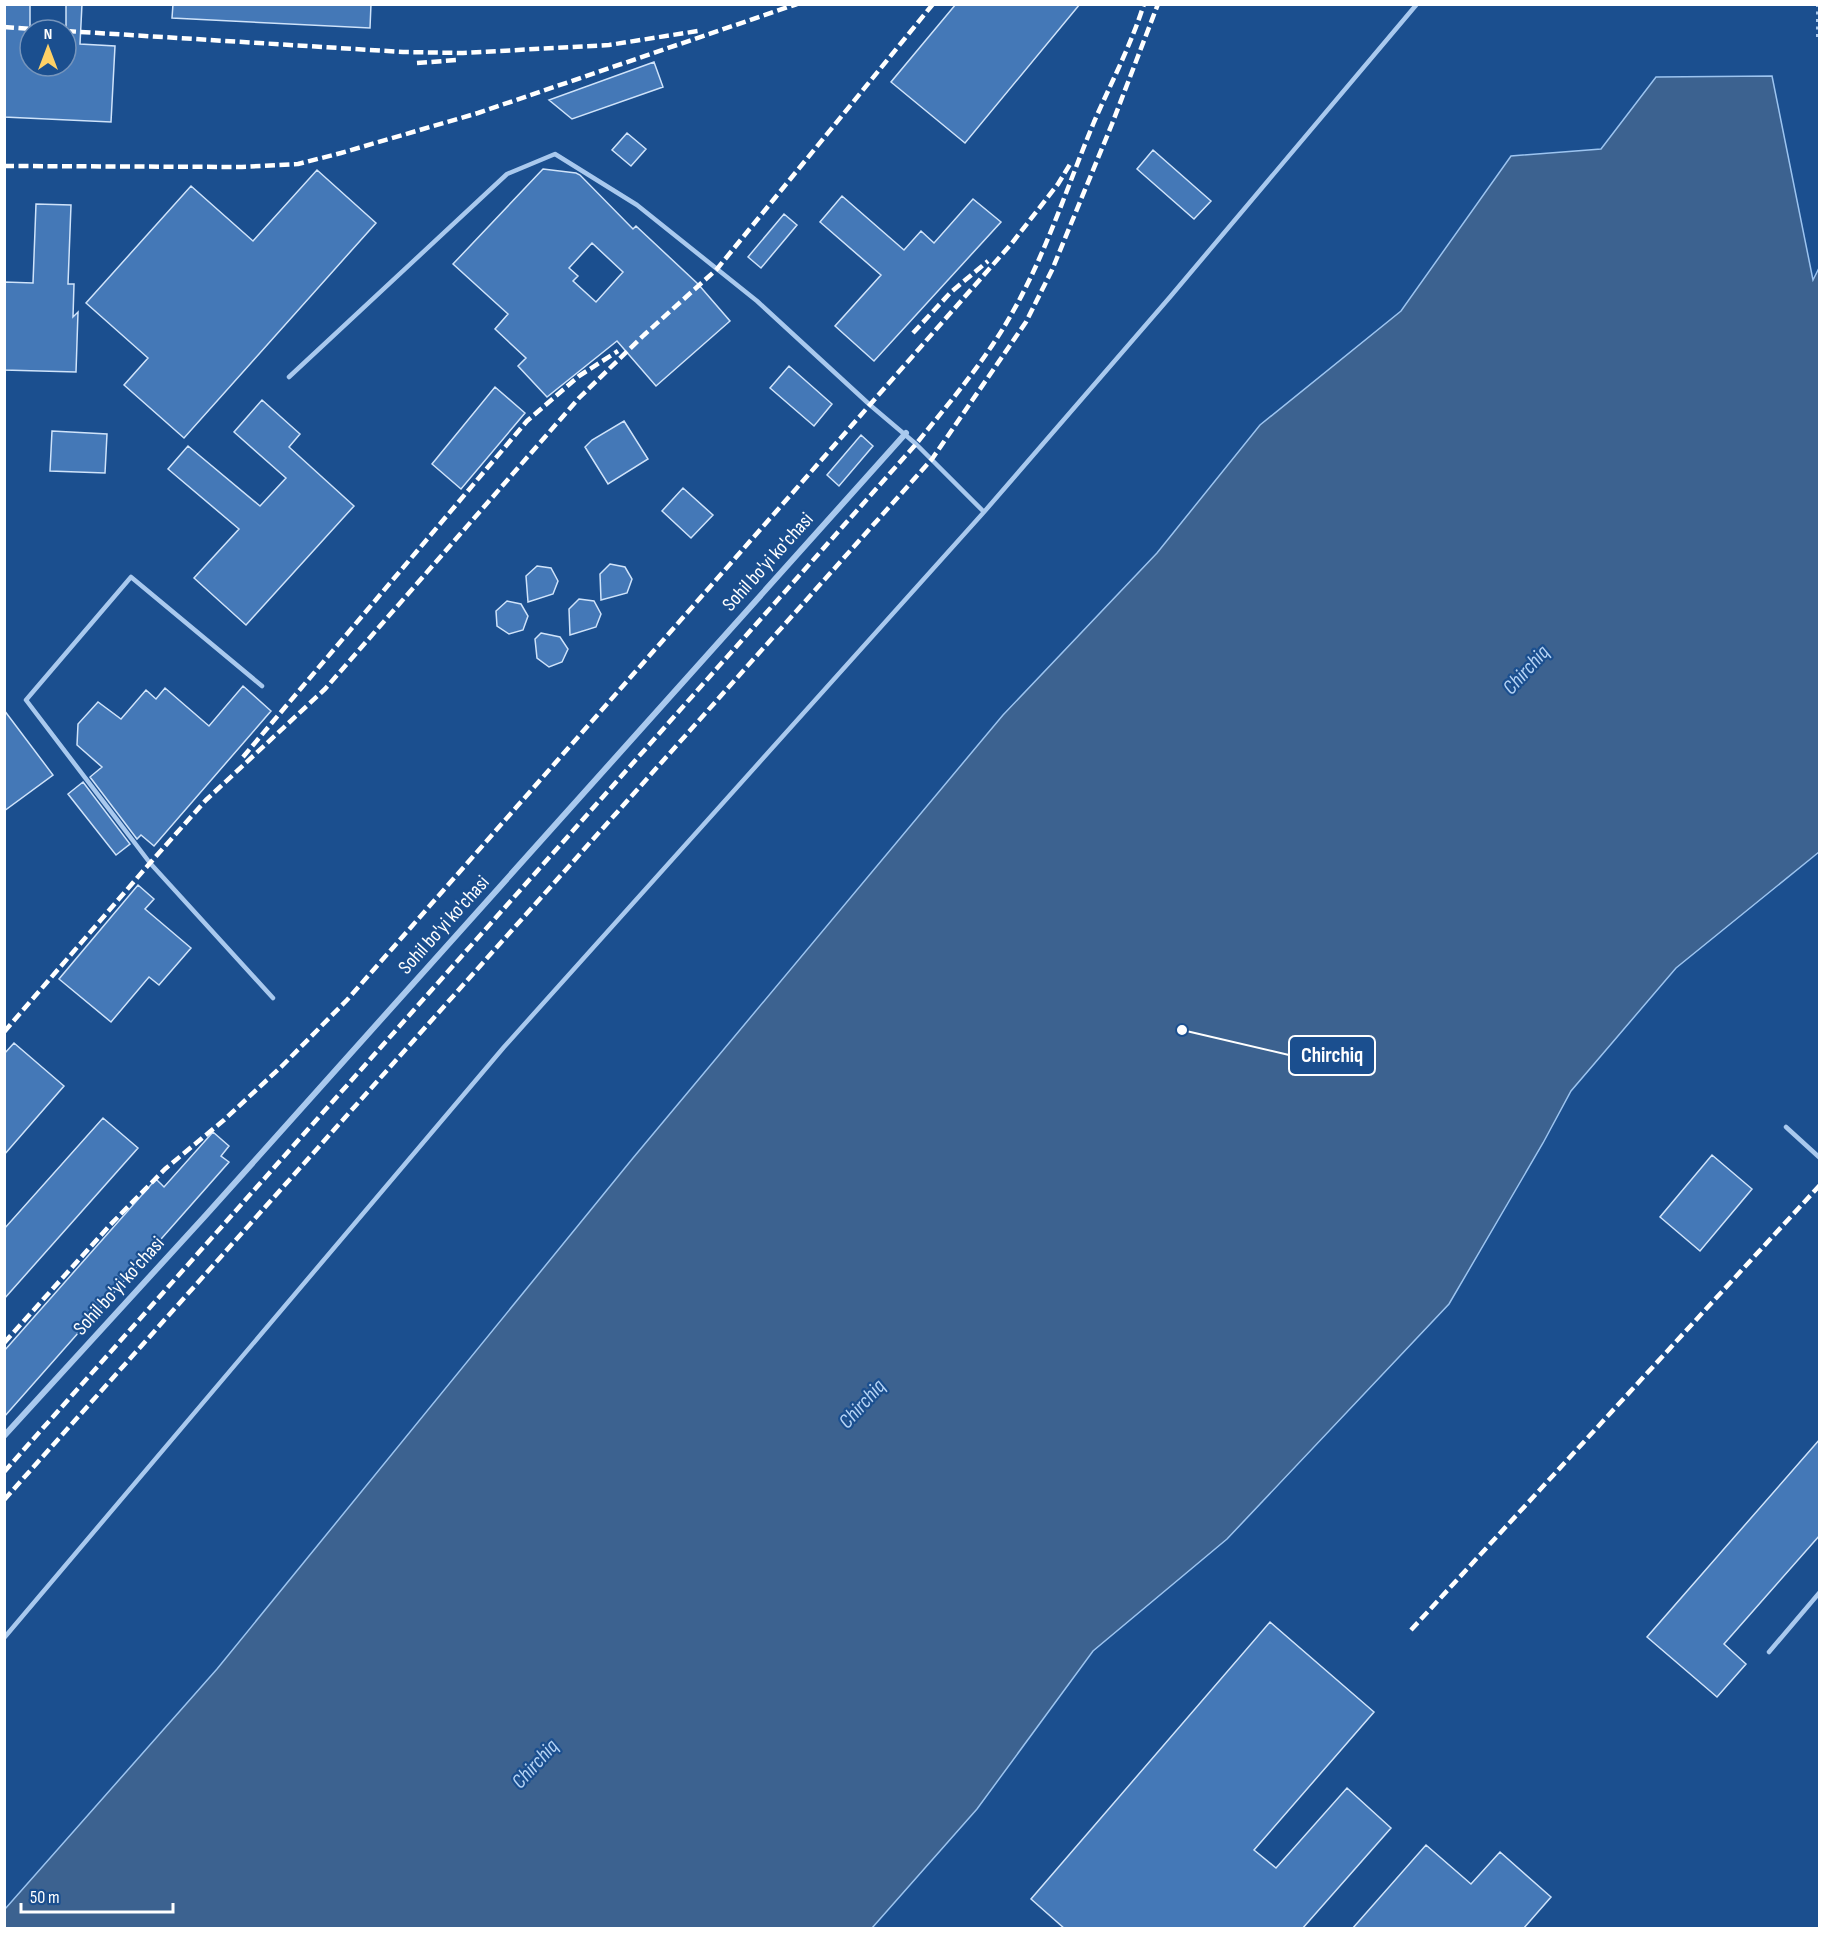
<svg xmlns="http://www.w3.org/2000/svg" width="1824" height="1933" viewBox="0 0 1824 1933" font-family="'Sofia Sans Condensed',sans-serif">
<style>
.water{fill:#3c6290;stroke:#9cc4f0;stroke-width:1.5}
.building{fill:#4478b7;stroke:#cfe3fa;stroke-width:1.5;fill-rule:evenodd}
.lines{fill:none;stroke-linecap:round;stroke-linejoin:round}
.path{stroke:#a9c9ee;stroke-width:4;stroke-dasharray:3 4.5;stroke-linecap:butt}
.service{stroke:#a9c9ee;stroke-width:4.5}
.minor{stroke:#a9c9ee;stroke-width:6}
.rail{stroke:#fff;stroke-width:4.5;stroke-dasharray:10 4.5;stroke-linecap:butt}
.labels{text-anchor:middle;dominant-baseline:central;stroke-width:4.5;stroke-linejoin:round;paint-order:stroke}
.street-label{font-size:20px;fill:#fff;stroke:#1b4f8f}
.water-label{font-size:21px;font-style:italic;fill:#b5d3f5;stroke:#1b4f8f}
.leader{fill:none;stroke:#fff;stroke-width:2}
.callout-dot{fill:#fff;stroke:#1b4f8f;stroke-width:2}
.callout{fill:#1b4f8f;stroke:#fff;stroke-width:2}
.callout-label{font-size:21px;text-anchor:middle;font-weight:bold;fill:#fff}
</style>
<rect width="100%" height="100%" fill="#1b4f8f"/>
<path class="water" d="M1772,76L1813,280L1819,268V852L1676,968L1571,1091L1543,1143L1449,1304L1227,1539L1093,1651L977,1809L872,1928H5V1909L217,1669L633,1158L1003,715L1157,553L1260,425L1401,311L1511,156L1601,149L1656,77Z"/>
<path class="building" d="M4,4H30V66H66V4H82L80,44L115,46L111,122L4,117Z
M173,4H371L370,28L172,18Z
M956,4H1080L965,143L891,82Z
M654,62L663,87L572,119L549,100Z
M627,133L646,149L631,166L612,150Z
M1153,150L1211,201L1194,219L1137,169Z
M543,169L576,173L580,175L633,229L636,226L698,284L730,321L656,386L617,341L547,397L518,366L526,358L495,329L508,314L453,264ZM592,243L623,272L596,302L573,281L578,276L569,268Z
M317,170L376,223L184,438L124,385L148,358L86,303L191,186L253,241Z
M842,196L904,250L921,231L934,243L973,199L1001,222L874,361L835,326L881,275L820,222Z
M36,204L71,205L68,284H74L73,317L78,312L76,372L4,370L5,282L33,283Z
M784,214L797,225L761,268L748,257Z
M789,366L832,404L814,426L770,388Z
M495,387L525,413L461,489L432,464Z
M262,400L300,434L289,447L354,506L246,625L194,578L239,529L168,469L188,446L260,506L286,478L234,432Z
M624,421L648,459L608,484L585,447L592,440Z
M52,431L107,434L105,473L50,471Z
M861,435L873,446L839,486L827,475Z
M683,488L713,515L691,538L662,511Z
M610,564L625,567L632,579L627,593L601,600L600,574Z
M537,566L551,568L558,581L553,594L528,602L526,576Z
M579,599L594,601L601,614L596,627L570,635L569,609Z
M507,601L521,604L528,616L523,630L509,634L497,626L496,611Z
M541,633L560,637L568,649L562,662L549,667L537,658L535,639Z
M243,686L271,711L154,846L141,835L137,839L90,777L102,767L77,745L78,724L98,702L121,719L146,690L156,699L165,688L209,726Z
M4,710L53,775L4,811Z
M83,782L130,844L116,855L68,794Z
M138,885L154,899L145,909L191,948L159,985L149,977L111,1022L59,979Z
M14,1043L64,1086L4,1155V1054Z
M103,1118L138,1148L4,1299V1229Z
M213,1132L229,1146L221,1156L229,1162L4,1417V1351L156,1179L164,1187Z
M1712,1155L1752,1189L1700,1251L1660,1217Z
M1820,1439V1535L1724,1644L1746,1664L1717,1697L1647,1637Z
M1270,1622L1374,1712L1254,1850L1276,1868L1347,1788L1391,1828L1302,1929H1065L1031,1899Z
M1426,1845L1471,1884L1500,1852L1551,1897L1523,1929H1352Z"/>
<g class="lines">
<path class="path" d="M1818,4V37"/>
<path class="service" d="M289,377L507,174L555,154L637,205L757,301L870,405L916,444L984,512
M262,686L131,577L26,700L150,863L273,998
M1786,1127L1820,1158
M4,1638L504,1047L984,512L1170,297L1417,4
M1769,1652L1820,1592"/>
<path class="minor" d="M4,1436L206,1215L906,433"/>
<path class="rail" d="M4,27L47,30
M66,31L403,52L463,53L609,45L698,31
M417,63L457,60
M4,166L242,167L298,164L341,153L478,113L797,4
M913,333L951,292L988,261
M243,757L527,421L579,376L618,351
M4,1032L150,863L206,800L325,689L579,398L644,335L717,269L933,4
M4,1343L110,1225L165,1169L224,1120L282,1066L347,1000L1012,243L1058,184L1072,161
M4,1472L916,444C950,402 985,361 1011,315C1046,254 1067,187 1094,122C1111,83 1131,45 1144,4
M4,1500L932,459L1026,322L1052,270L1112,124L1158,4
M1411,1630L1820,1185"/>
</g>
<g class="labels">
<g class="street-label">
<text transform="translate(768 562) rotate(-48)">Sohil bo'yi ko'chasi</text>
<text transform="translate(444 925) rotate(-48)">Sohil bo'yi ko'chasi</text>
<text transform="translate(119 1286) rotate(-48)">Sohil bo'yi ko'chasi</text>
</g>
<g class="water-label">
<text transform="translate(1526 670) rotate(-48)">Chirchiq</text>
<text transform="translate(862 1404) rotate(-48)">Chirchiq</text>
<text transform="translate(535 1764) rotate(-48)">Chirchiq</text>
</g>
</g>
<path class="leader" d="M1182 1030L1289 1055"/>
<circle class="callout-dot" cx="1182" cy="1030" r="6"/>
<rect class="callout" x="1289" y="1036" width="86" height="39" rx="6"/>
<g class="callout-label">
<text x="1332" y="1062">Chirchiq</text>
</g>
<rect width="1824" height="1933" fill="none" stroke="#ffffff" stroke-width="12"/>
<g transform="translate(48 48)"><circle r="28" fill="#1b4f8f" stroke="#7695bc" stroke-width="1.5"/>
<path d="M0-4.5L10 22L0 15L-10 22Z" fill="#ffd166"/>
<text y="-9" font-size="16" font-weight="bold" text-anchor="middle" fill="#ffffff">N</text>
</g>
<path d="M21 1903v9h152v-9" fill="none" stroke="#ffffff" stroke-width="3"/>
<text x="30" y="1903" font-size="18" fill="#ffffff" stroke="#1b4f8f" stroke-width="4.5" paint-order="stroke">50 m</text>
</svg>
